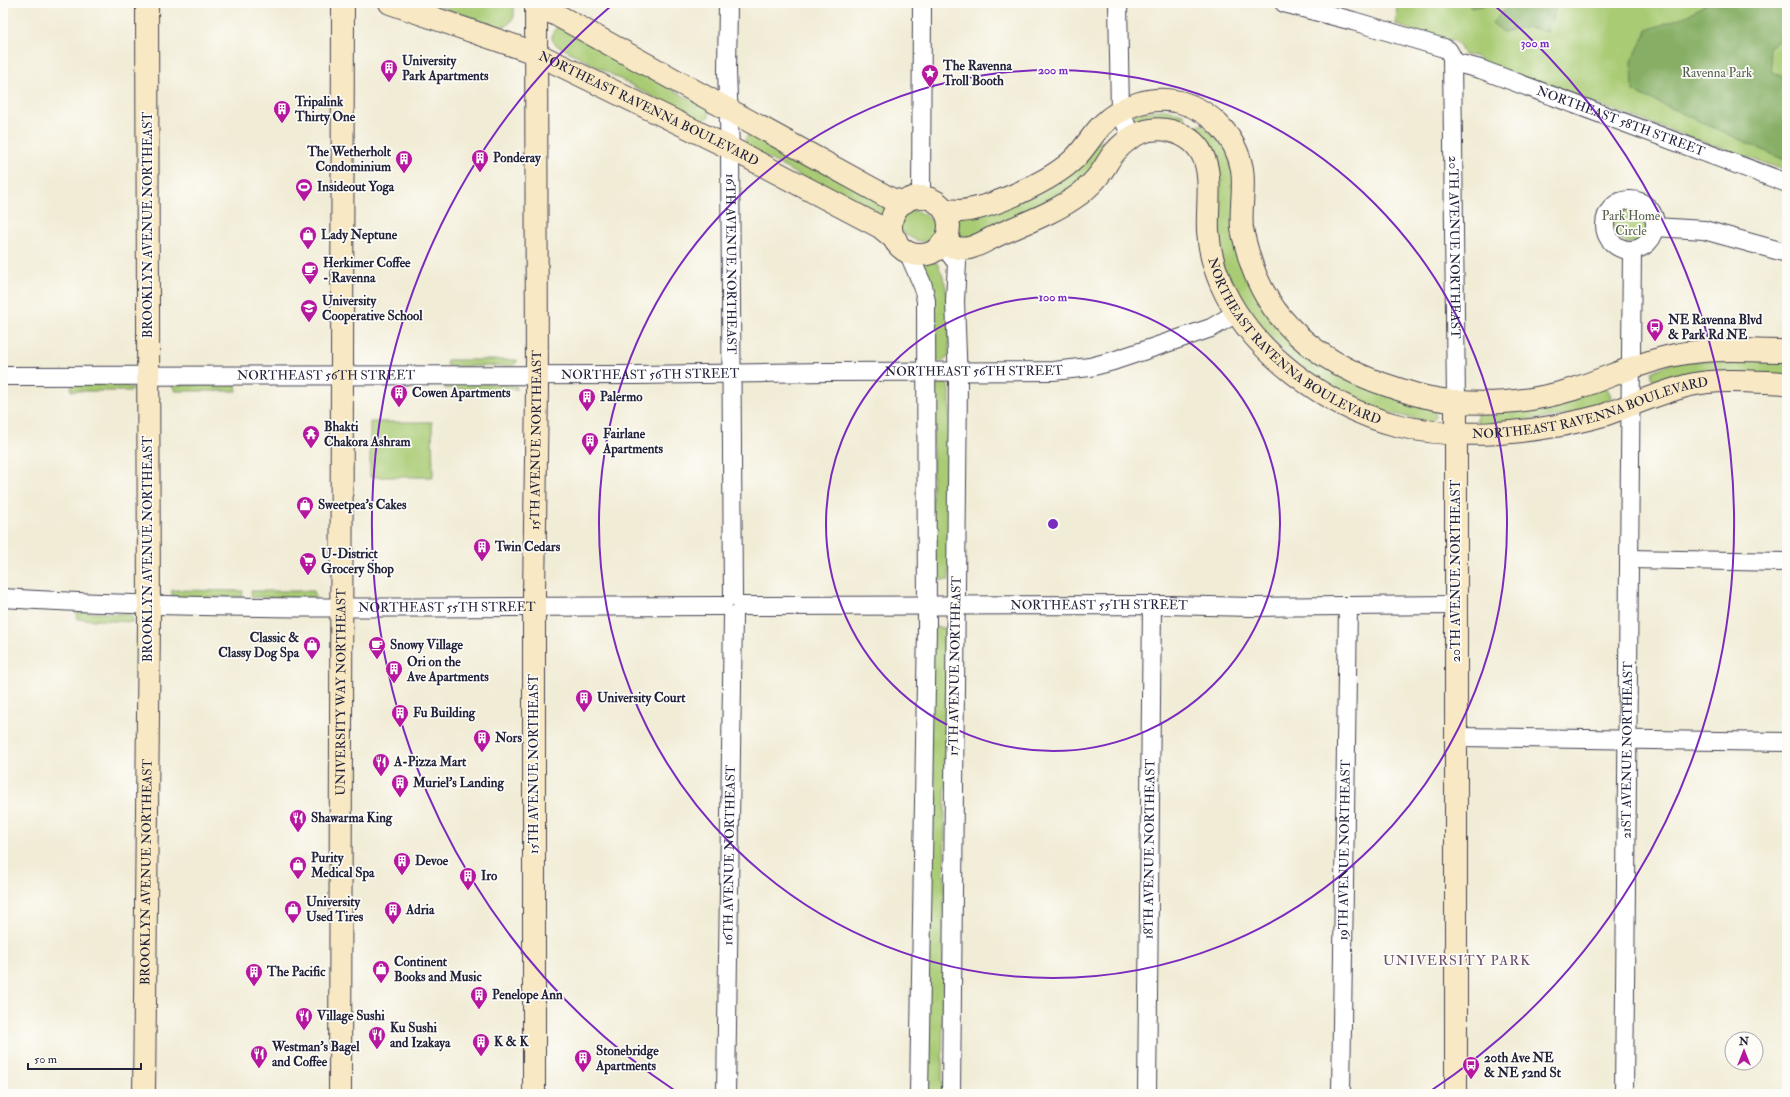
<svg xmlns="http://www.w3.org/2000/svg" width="1790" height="1097" viewBox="0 0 1790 1097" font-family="'IM FELL Double Pica',serif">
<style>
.green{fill:#a9cb73;stroke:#667657}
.forest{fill:#86af65;stroke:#546850}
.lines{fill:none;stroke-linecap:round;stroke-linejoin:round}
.street-casing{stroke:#414052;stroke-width:20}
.secondary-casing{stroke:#414052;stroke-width:24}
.street{stroke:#fff;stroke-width:18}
.secondary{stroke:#f8e8c3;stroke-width:22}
.ring{fill:none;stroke:#7b2cbf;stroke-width:2}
.labels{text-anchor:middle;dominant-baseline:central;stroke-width:3.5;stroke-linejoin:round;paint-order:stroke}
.poi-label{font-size:13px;font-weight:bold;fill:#22223b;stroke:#fdfcf7;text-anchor:start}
.park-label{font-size:13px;fill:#515d4f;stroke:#fdfcf7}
.street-label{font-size:13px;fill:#22223b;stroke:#fdfcf7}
.neighbourhood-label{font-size:14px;letter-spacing:1px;fill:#6b4f6f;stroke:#fdfcf7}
.centre{fill:#7b2cbf;stroke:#fdfcf7;stroke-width:2}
.ring-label{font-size:12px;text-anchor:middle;font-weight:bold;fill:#7b2cbf;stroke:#fdfcf7;stroke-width:3.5;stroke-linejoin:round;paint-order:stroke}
</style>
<rect width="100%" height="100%" fill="#fdfcf7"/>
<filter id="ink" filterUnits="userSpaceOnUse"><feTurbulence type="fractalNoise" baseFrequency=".025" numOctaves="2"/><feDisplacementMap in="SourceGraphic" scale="8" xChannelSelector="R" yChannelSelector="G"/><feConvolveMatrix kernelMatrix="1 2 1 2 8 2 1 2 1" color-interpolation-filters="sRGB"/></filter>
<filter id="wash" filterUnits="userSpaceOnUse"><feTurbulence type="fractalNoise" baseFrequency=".012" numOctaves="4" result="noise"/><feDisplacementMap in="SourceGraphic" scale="16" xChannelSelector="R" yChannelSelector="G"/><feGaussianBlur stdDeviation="0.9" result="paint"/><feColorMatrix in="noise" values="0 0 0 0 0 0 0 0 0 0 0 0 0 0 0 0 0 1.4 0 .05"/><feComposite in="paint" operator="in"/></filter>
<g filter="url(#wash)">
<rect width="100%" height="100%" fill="#f1ecd6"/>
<path class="green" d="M430,3H514V17L507,26L499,27Z
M1397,3H1787V171L1490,67L1475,56L1464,55L1459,45L1453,40L1439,39L1396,25Z
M558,27L710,110C710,118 706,121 698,121L555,44C550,38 551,31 558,27Z
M1167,109L1183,114L1185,118L1183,125L1136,126L1132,117L1135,113Z
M1202,124L1226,148L1271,316L1434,408L1436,417L1431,423L1362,406L1304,373L1243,308L1223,267L1195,133L1198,126Z
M750,133L890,204L881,221L746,146L745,139Z
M1102,141L1107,143L1109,147L1071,192L964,241L953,236L949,220Z
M1612 224a19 19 0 1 1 38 0a19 19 0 1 1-38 0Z
M911,210C921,212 934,218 935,229C935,234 935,238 931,241C919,244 906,237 899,227L901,217Z
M929,261L937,263C952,291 949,322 949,353L948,357L941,362L933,359L921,263Z
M1787,358V377L1657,384C1652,381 1651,377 1652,372L1672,362Z
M447,360H517V362L513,366H448L446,364Z
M447,383L515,384L517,389H445V385Z
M938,383L947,384L950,390L949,580H931L934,385Z
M122,384L133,389L131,391H71V387L73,385Z
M236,384L237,391H175L172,386L177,385Z
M1606,386L1611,396L1610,400L1562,416L1480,425L1476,419L1478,413Z
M370,422H432L433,477H370Z
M172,590L243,591L242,597H174L172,596Z
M251,591H314L316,598L252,597Z
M77,612L129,614L132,617L133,622L77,619Z
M928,627L947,628L942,1094H923Z"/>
<path class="forest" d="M1468,3H1496L1471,8Z
M1511,3H1558L1547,32L1527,27L1503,32L1492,23Z
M1708,3H1787V36L1769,47L1772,72L1787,77V161L1633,91L1632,61L1647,30L1688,15Z"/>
</g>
<g filter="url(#ink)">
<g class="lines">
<defs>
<g id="street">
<path id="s1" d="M728,3L727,71L730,148L733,597"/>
<path d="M1118,3L1120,110L1131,137"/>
<path id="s2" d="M1284,3L1353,21L1444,48L1448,50L1452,57L1456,401"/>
<path id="s3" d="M1453,62L1480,69L1787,183"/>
<path d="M921,197L922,3"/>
<circle cx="1630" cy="225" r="25"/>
<path d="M1655,227L1704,230L1787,253"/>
<path d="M942,244L957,263L955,301L958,382L951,1094"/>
<path d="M908,252L923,286L926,301L927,626L919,1094"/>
<path id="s4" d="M3,376L636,375L829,372L1053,371L1090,367L1113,361L1211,328L1238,312"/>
<path d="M1629,559L1787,562"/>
<path id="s5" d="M3,598C243,613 483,606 723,606"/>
<path id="s6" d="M742,606L1166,605L1252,607L1456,605"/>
<path d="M1457,737L1787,742"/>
<path id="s7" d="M726,1094L733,616"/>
<path id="s8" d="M1147,1094L1152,605"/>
<path id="s9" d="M1341,1094L1348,606"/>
<path id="s10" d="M1624,1094L1632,250"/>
</g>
<g id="secondary">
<path id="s11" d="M390,3L535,53L730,148L880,227L896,240"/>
<path d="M536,7L555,14L891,199L905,202"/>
<circle cx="920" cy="226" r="29"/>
<path d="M944,210C949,210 955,211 960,211C991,209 1053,180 1075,158C1085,148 1092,135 1102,125C1122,105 1153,95 1180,102C1212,111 1236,137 1242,169C1245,188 1240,209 1242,228C1243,235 1245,242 1247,249C1266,325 1324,366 1395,388C1407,392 1419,396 1431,398C1477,407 1529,403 1574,389C1607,378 1641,362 1675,355C1712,347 1750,351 1787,351"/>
<path id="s12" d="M942,244C950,246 961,250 969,248C978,246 989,239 998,235C1025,223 1056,212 1080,194C1086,189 1094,182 1099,175C1105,168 1108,160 1114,153C1129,136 1147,125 1171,131C1221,144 1206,194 1208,231C1209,249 1214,268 1221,284C1250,351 1326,407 1396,425C1450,439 1507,435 1562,425C1575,422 1590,419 1604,415C1632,405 1661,392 1690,385C1721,378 1755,382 1787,383"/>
<path d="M1456,401V1094"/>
<path id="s13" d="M144,1094L149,621L147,3"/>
<path id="s14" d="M340,1094L343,3"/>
<path id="s15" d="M534,1094V592L537,390L536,3"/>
</g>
</defs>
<use href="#street" class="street-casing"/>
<use href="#secondary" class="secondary-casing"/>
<use href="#street" class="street"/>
<use href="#secondary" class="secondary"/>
</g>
</g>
<g class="ring">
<circle cx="1053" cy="524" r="227"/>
<circle cx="1053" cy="524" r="454"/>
<path d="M677 1092A681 681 0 0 1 611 6M1495 6A681 681 0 0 1 1429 1092"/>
</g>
<defs>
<symbol id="building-pin" viewBox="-11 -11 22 30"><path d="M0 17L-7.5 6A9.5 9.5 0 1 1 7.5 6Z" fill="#b5179e" stroke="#fdfcf7"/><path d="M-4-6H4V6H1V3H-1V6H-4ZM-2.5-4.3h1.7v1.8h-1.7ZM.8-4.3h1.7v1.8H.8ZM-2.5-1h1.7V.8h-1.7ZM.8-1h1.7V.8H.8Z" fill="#fff"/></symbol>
<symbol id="sight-pin" viewBox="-11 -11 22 30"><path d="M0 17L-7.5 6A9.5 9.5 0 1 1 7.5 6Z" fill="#b5179e" stroke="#fdfcf7"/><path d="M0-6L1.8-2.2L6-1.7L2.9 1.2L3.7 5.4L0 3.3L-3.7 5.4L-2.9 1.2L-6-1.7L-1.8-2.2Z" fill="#fff"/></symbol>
<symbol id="stadium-pin" viewBox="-11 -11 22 30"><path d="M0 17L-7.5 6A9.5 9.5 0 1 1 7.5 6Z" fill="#b5179e" stroke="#fdfcf7"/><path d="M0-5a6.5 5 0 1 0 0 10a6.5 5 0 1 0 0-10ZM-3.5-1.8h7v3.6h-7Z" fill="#fff"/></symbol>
<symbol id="shop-pin" viewBox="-11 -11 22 30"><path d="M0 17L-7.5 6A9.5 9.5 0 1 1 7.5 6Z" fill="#b5179e" stroke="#fdfcf7"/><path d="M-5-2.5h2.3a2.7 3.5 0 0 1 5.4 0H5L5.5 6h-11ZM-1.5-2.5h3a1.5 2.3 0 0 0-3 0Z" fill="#fff"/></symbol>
<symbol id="cafe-pin" viewBox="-11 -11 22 30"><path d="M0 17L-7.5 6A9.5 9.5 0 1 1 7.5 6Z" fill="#b5179e" stroke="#fdfcf7"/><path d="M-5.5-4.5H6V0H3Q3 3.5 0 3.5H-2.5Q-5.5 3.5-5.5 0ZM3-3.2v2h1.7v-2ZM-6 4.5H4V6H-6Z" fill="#fff"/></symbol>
<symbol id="school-pin" viewBox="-11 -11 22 30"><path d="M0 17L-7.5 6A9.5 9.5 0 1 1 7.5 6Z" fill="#b5179e" stroke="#fdfcf7"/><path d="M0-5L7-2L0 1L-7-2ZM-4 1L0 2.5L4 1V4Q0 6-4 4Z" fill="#fff"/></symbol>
<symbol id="bus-pin" viewBox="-11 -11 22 30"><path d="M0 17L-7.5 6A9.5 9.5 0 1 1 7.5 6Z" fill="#b5179e" stroke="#fdfcf7"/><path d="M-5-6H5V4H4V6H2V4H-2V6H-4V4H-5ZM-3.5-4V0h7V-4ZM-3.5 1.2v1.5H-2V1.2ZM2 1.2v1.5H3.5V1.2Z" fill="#fff"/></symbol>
<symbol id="temple-pin" viewBox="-11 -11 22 30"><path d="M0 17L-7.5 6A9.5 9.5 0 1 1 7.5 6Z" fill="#b5179e" stroke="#fdfcf7"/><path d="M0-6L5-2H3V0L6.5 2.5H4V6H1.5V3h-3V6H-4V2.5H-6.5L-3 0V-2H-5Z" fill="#fff"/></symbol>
<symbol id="supermarket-pin" viewBox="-11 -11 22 30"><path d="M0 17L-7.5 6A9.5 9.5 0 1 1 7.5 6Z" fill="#b5179e" stroke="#fdfcf7"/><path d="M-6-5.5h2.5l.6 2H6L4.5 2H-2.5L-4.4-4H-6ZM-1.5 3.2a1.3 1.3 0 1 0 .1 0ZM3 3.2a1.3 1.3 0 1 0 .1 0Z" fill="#fff"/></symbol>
<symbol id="restaurant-pin" viewBox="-11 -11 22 30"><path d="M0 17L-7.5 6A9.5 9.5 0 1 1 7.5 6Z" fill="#b5179e" stroke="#fdfcf7"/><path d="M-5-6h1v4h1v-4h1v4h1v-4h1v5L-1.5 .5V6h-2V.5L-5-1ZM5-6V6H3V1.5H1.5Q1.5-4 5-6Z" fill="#fff"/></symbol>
</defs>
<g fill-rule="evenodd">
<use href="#building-pin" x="379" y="58" width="20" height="27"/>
<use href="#sight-pin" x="920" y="63" width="20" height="27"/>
<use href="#building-pin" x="272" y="99" width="20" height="27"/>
<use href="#building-pin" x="470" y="148" width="20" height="27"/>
<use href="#building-pin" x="394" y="149" width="20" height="27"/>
<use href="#stadium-pin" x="294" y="177" width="20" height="27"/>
<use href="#shop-pin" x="298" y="225" width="20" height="27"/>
<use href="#cafe-pin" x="300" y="260" width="20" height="27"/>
<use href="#school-pin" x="299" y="298" width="20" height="27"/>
<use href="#bus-pin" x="1645" y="317" width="20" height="27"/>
<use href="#building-pin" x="389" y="383" width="20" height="27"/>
<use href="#building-pin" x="577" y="387" width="20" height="27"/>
<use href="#temple-pin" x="301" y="424" width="20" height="27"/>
<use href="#building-pin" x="580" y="431" width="20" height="27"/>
<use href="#shop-pin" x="295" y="495" width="20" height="27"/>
<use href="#building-pin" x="472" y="537" width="20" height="27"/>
<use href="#supermarket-pin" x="298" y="551" width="20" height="27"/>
<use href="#shop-pin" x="302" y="635" width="20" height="27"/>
<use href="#cafe-pin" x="367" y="635" width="20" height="27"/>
<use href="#building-pin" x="384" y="659" width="20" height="27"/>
<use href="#building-pin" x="574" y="688" width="20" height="27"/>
<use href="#building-pin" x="390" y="703" width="20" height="27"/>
<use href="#building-pin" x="472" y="728" width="20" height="27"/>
<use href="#restaurant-pin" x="371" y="752" width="20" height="27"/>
<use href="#building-pin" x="390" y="773" width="20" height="27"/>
<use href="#restaurant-pin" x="288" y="808" width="20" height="27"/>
<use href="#building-pin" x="392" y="851" width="20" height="27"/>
<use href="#shop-pin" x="288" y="855" width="20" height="27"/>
<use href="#building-pin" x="458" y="866" width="20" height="27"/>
<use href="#shop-pin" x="283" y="899" width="20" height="27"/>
<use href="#building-pin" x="383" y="900" width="20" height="27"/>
<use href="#shop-pin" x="371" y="959" width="20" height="27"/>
<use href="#building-pin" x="244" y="962" width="20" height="27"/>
<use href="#building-pin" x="469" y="985" width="20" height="27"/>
<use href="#restaurant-pin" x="294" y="1006" width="20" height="27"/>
<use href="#restaurant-pin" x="367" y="1025" width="20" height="27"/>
<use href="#building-pin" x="471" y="1032" width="20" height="27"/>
<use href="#restaurant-pin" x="249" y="1044" width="20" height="27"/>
<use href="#building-pin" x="573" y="1048" width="20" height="27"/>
<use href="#bus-pin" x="1461" y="1055" width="20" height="27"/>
</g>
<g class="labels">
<g class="poi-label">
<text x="402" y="61">University<tspan x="402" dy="15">Park Apartments</tspan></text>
<text x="943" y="66">The Ravenna<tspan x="943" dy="15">Troll Booth</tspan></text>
<text x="295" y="102">Tripalink<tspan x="295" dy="15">Thirty One</tspan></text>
<text x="391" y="152" text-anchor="end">The Wetherholt<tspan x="391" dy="15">Condominium</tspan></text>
<text x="493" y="158">Ponderay</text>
<text x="317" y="187">Insideout Yoga</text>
<text x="321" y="235">Lady Neptune</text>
<text x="323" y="263">Herkimer Coffee<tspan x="323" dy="15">- Ravenna</tspan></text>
<text x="322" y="301">University<tspan x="322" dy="15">Cooperative School</tspan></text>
<text x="1668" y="320">NE Ravenna Blvd<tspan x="1668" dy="15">&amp; Park Rd NE</tspan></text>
<text x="412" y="393">Cowen Apartments</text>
<text x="600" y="397">Palermo</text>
<text x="324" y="427">Bhakti<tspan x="324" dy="15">Chakora Ashram</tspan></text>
<text x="603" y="434">Fairlane<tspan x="603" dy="15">Apartments</tspan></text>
<text x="318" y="505">Sweetpea's Cakes</text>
<text x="495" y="547">Twin Cedars</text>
<text x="321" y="554">U-District<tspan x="321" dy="15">Grocery Shop</tspan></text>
<text x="299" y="638" text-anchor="end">Classic &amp;<tspan x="299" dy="15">Classy Dog Spa</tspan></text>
<text x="390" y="645">Snowy Village</text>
<text x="407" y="662">Ori on the<tspan x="407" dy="15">Ave Apartments</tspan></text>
<text x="597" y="698">University Court</text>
<text x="413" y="713">Fu Building</text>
<text x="495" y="738">Nors</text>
<text x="394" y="762">A-Pizza Mart</text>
<text x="413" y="783">Muriel's Landing</text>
<text x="311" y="818">Shawarma King</text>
<text x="311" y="858">Purity<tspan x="311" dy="15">Medical Spa</tspan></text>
<text x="415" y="861">Devoe</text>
<text x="481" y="876">Iro</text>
<text x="306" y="902">University<tspan x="306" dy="15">Used Tires</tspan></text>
<text x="406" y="910">Adria</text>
<text x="394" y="962">Continent<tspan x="394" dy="15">Books and Music</tspan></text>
<text x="267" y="972">The Pacific</text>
<text x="492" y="995">Penelope Ann</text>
<text x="317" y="1016">Village Sushi</text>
<text x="390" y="1028">Ku Sushi<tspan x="390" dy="15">and Izakaya</tspan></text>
<text x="494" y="1042">K &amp; K</text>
<text x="272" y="1047">Westman's Bagel<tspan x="272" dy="15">and Coffee</tspan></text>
<text x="596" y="1051">Stonebridge<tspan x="596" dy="15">Apartments</tspan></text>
<text x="1484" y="1058">20th Ave NE<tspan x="1484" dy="15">&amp; NE 52nd St</tspan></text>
</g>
<g class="park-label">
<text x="1717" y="73">Ravenna Park</text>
<text x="1631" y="216">Park Home<tspan x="1631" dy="15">Circle</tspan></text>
</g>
<g class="street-label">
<text stroke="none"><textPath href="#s11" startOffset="280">NORTHEAST RAVENNA BOULEVARD</textPath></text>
<text stroke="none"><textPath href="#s3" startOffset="178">NORTHEAST 58TH STREET</textPath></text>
<text transform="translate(148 225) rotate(-90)">BROOKLYN AVENUE NORTHEAST</text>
<text stroke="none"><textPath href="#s2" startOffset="369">20TH AVENUE NORTHEAST</textPath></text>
<text stroke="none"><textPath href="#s1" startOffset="261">16TH AVENUE NORTHEAST</textPath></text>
<text stroke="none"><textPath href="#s12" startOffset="536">NORTHEAST RAVENNA BOULEVARD</textPath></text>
<text stroke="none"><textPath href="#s4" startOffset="971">NORTHEAST 56TH STREET</textPath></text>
<text stroke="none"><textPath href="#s4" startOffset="647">NORTHEAST 56TH STREET</textPath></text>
<text stroke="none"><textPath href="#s4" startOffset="323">NORTHEAST 56TH STREET</textPath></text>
<text stroke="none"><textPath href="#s12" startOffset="872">NORTHEAST RAVENNA BOULEVARD</textPath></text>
<text stroke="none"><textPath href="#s15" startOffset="654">15TH AVENUE NORTHEAST</textPath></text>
<text transform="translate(148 549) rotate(-90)">BROOKLYN AVENUE NORTHEAST</text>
<text transform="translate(1456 571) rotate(-90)">20TH AVENUE NORTHEAST</text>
<text stroke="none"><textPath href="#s6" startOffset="357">NORTHEAST 55TH STREET</textPath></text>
<text stroke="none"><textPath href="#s5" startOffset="444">NORTHEAST 55TH STREET</textPath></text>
<text transform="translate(955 666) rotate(-89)">17TH AVENUE NORTHEAST</text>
<text stroke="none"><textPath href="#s14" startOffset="402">UNIVERSITY WAY NORTHEAST</textPath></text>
<text stroke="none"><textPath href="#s10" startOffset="344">21ST AVENUE NORTHEAST</textPath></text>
<text transform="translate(534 764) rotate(-90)">15TH AVENUE NORTHEAST</text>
<text stroke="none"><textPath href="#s8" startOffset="245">18TH AVENUE NORTHEAST</textPath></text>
<text stroke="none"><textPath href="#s9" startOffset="244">19TH AVENUE NORTHEAST</textPath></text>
<text stroke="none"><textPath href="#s7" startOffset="239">16TH AVENUE NORTHEAST</textPath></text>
<text stroke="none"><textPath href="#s13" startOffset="222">BROOKLYN AVENUE NORTHEAST</textPath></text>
</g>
<g class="neighbourhood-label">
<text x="1457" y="960">UNIVERSITY PARK</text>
</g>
</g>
<circle cx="1053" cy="524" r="6" class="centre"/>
<g class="ring-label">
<text x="1535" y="47">300 m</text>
<text x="1053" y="74">200 m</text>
<text x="1053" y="301">100 m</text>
</g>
<rect width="1790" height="1097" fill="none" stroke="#fdfcf7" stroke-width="16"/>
<g transform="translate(1744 1051)"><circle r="19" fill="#fdfcf7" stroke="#a5a5ac"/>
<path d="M0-3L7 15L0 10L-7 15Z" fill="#b5179e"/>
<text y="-6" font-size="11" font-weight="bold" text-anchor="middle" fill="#22223b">N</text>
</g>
<path d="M28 1063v6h113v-6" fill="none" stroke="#22223b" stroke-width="2"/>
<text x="34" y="1063" font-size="12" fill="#22223b" stroke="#fdfcf7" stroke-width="3" paint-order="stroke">50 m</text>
</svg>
